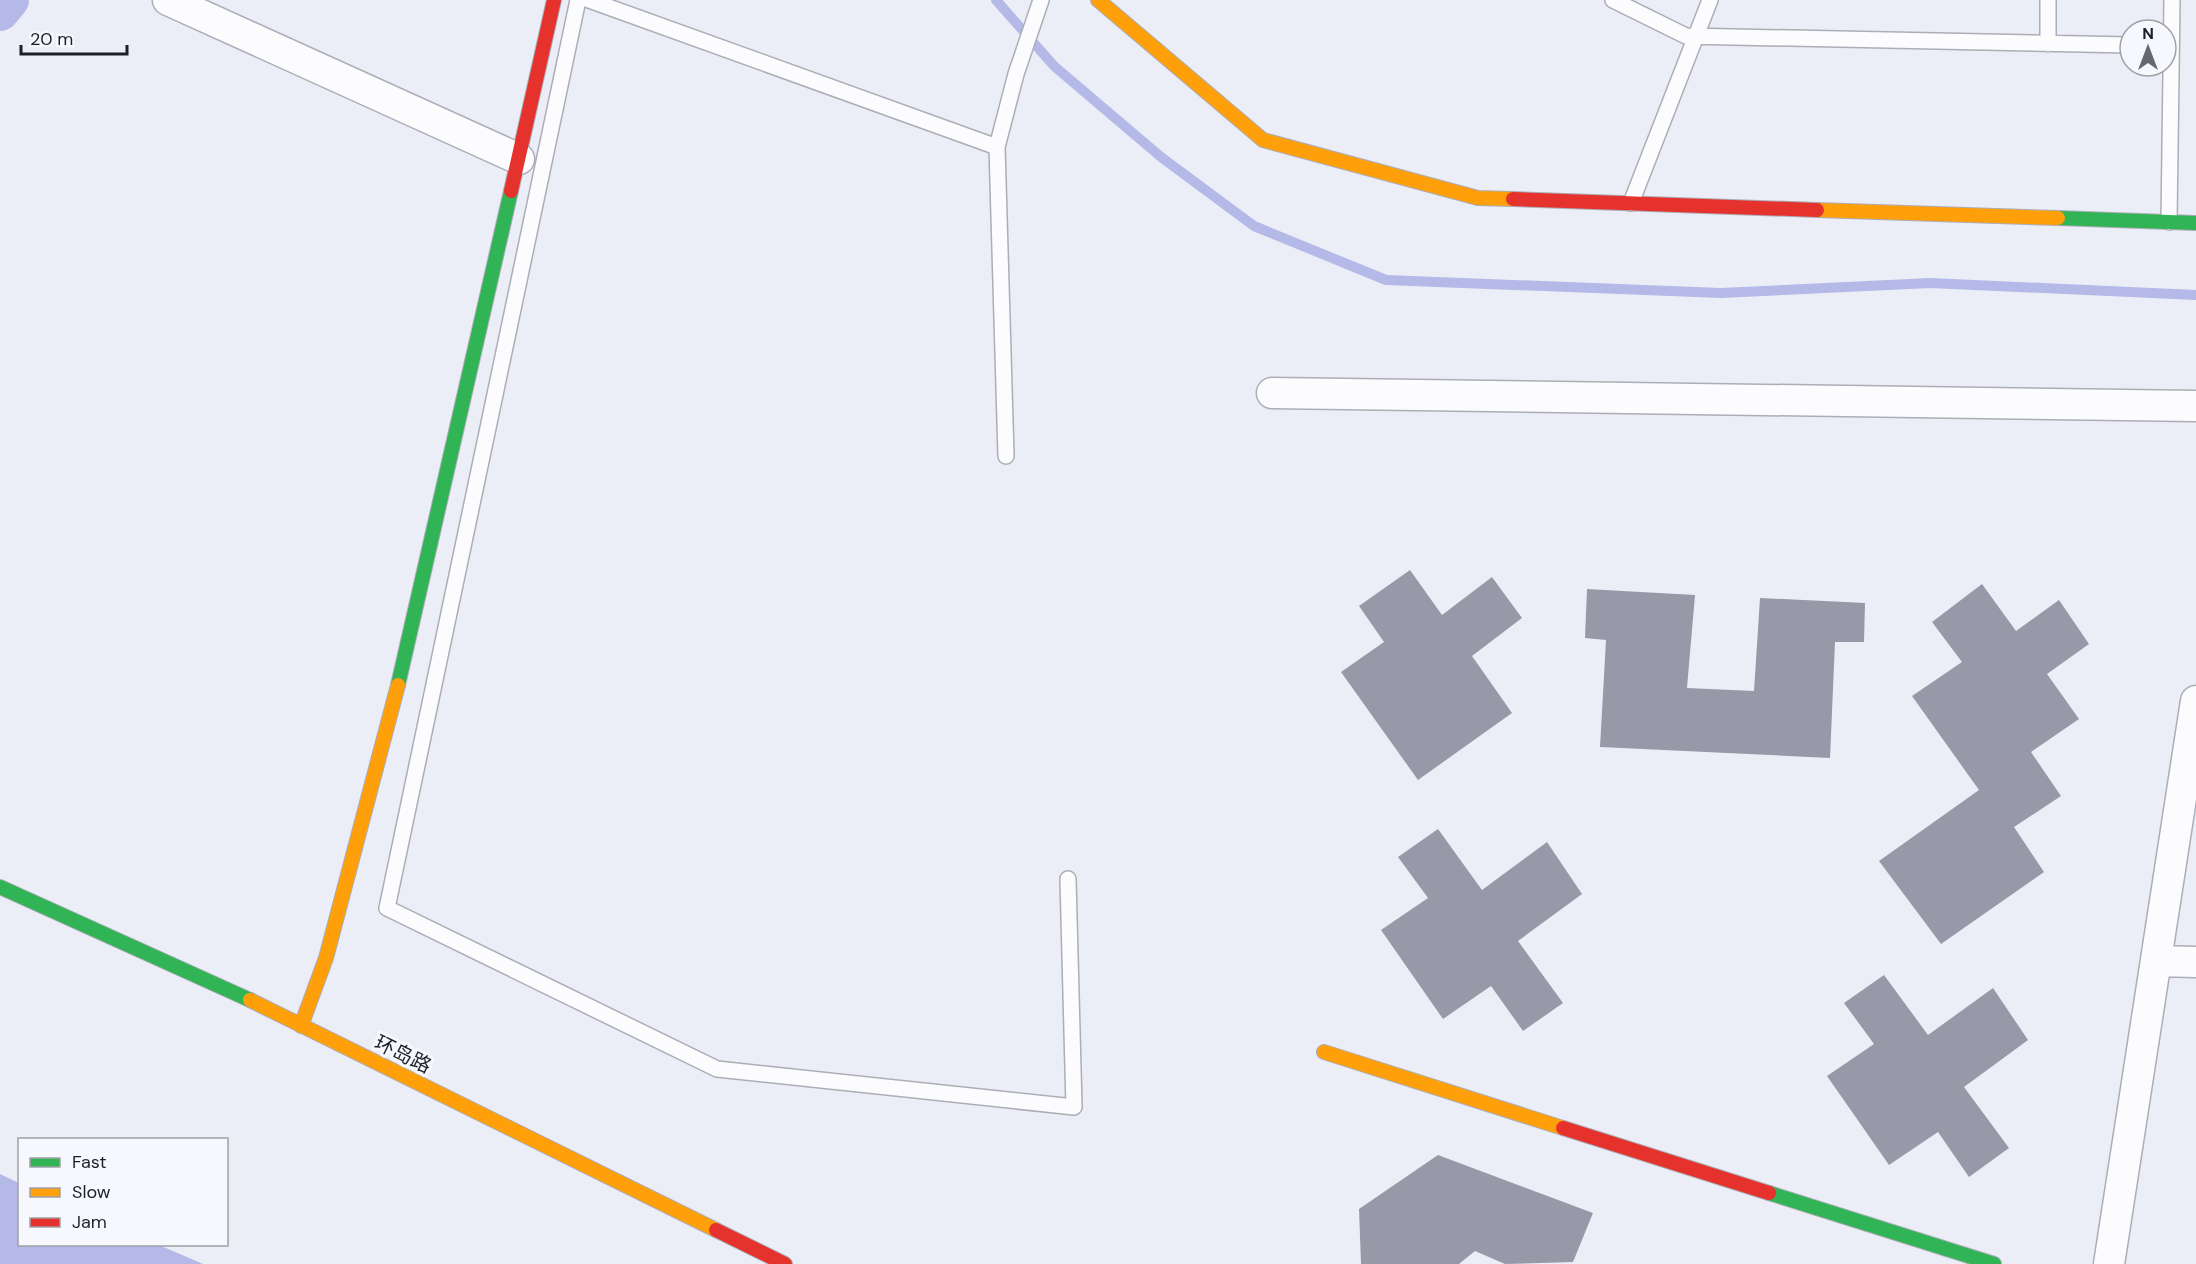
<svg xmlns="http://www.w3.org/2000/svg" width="2196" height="1264" viewBox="0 0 2196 1264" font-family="'DM Sans','Noto Sans SC',sans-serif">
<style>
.water{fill:#b5b9e7}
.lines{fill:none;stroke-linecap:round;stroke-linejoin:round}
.stream{stroke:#b5b9e7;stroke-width:10}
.canal{stroke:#b5b9e7;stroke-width:38}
.building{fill:#9899a8}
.lane-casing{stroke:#acadb6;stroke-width:18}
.street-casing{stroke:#acadb6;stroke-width:33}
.fast-casing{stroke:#acadb6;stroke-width:16}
.slow-casing{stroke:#acadb6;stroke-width:16}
.jam-casing{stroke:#acadb6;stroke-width:16}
.lane{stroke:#fcfcfe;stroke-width:15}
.street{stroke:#fcfcfe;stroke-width:30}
.fast{stroke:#30b455;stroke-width:14}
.slow{stroke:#ff9f0a;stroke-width:14}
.jam{stroke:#e5322d;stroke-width:14}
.labels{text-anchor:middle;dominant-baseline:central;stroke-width:6;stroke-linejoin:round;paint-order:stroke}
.street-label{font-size:20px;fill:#1e1e27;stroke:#f7f8fd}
</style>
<rect width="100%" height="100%" fill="#eceef7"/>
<path class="water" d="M0,1174L19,1183L20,1244L159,1245L203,1264H0Z"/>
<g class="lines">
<path class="stream" d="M996,0L1054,66L1161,157L1254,226L1386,280L1721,293L1930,283L2196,295"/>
<path class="canal" d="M0,12L10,0"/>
</g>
<path class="building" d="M1410,570L1442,615L1492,577L1522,618L1472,656L1512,713L1418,780L1341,672L1384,642L1359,606Z
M1982,584L2016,631L2059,600L2089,644L2047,674L2079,719L2031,752L2061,796L2014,827L2044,872L1941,944L1879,861L1979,790L1912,696L1962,662L1932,622Z
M1587,589L1695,595L1687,688L1754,691L1760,598L1865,603L1864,642H1835L1830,758L1600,747L1606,640L1585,638Z
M1438,829L1482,890L1547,842L1582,894L1518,941L1563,1003L1523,1031L1491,986L1443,1019L1381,930L1428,898L1398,857Z
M1884,975L1928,1035L1993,988L2028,1040L1964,1087L2009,1148L1969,1177L1938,1132L1889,1165L1827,1076L1874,1044L1844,1003Z
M1438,1155L1593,1213L1573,1262L1505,1264L1475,1251L1459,1264H1361L1359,1209Z"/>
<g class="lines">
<defs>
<path id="lane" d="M578,0L387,908L717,1069L1074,1107L1068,879
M589,0L997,147
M1613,0L1686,36L2130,45
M2048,0V44
M1631,203L1710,0
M2169,222L2172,0
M1006,456L997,147L1016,74L1041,0"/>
<path id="street" d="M168,0L519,159
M1272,393L2196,406
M2156,961L2196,962
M2109,1264L2196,701"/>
<path id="fast" d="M2058,218L2196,223
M398,685L511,191
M0,887L250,1000
M1769,1193L1994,1264"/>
<path id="slow" d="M1098,0L1263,140L1478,198L1513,199
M1817,210L2058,218
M250,1000L716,1230
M301,1026L326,958L398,685
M1324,1052L1563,1128"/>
<path id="jam" d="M511,191L554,0
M1513,199L1817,210
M1563,1128L1769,1193
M716,1230L785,1264"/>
</defs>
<use href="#lane" class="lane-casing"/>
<use href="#street" class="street-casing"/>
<use href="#fast" class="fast-casing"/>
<use href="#slow" class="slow-casing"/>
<use href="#jam" class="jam-casing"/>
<use href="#lane" class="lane"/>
<use href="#street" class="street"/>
<use href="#fast" class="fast"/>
<use href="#slow" class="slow"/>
<use href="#jam" class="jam"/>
</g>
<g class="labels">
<g class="street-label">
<text transform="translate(403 1054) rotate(26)">环岛路</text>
</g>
</g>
<rect x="18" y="1138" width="210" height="108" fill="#f7f8fd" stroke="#a0a1a7" stroke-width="1.5"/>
<rect x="30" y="1158" width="30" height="9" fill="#30b455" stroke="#a0a1a7" stroke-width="1.5"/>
<text x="72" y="1168" font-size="18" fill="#1e1e27">Fast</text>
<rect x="30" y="1188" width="30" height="9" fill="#ff9f0a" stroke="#a0a1a7" stroke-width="1.5"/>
<text x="72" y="1198" font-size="18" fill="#1e1e27">Slow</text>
<rect x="30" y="1218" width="30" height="9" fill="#e5322d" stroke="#a0a1a7" stroke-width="1.5"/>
<text x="72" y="1228" font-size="18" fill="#1e1e27">Jam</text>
<g transform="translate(2148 48)"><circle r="28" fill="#f7f8fd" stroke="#a0a1a7" stroke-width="1.5"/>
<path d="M0-4.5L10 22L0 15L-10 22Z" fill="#666770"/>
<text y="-9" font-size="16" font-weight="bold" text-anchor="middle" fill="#1e1e27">N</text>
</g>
<path d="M21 45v9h106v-9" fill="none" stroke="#1e1e27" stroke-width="3"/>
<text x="30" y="45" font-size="18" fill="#1e1e27" stroke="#f7f8fd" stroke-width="4.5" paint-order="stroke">20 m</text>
</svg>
